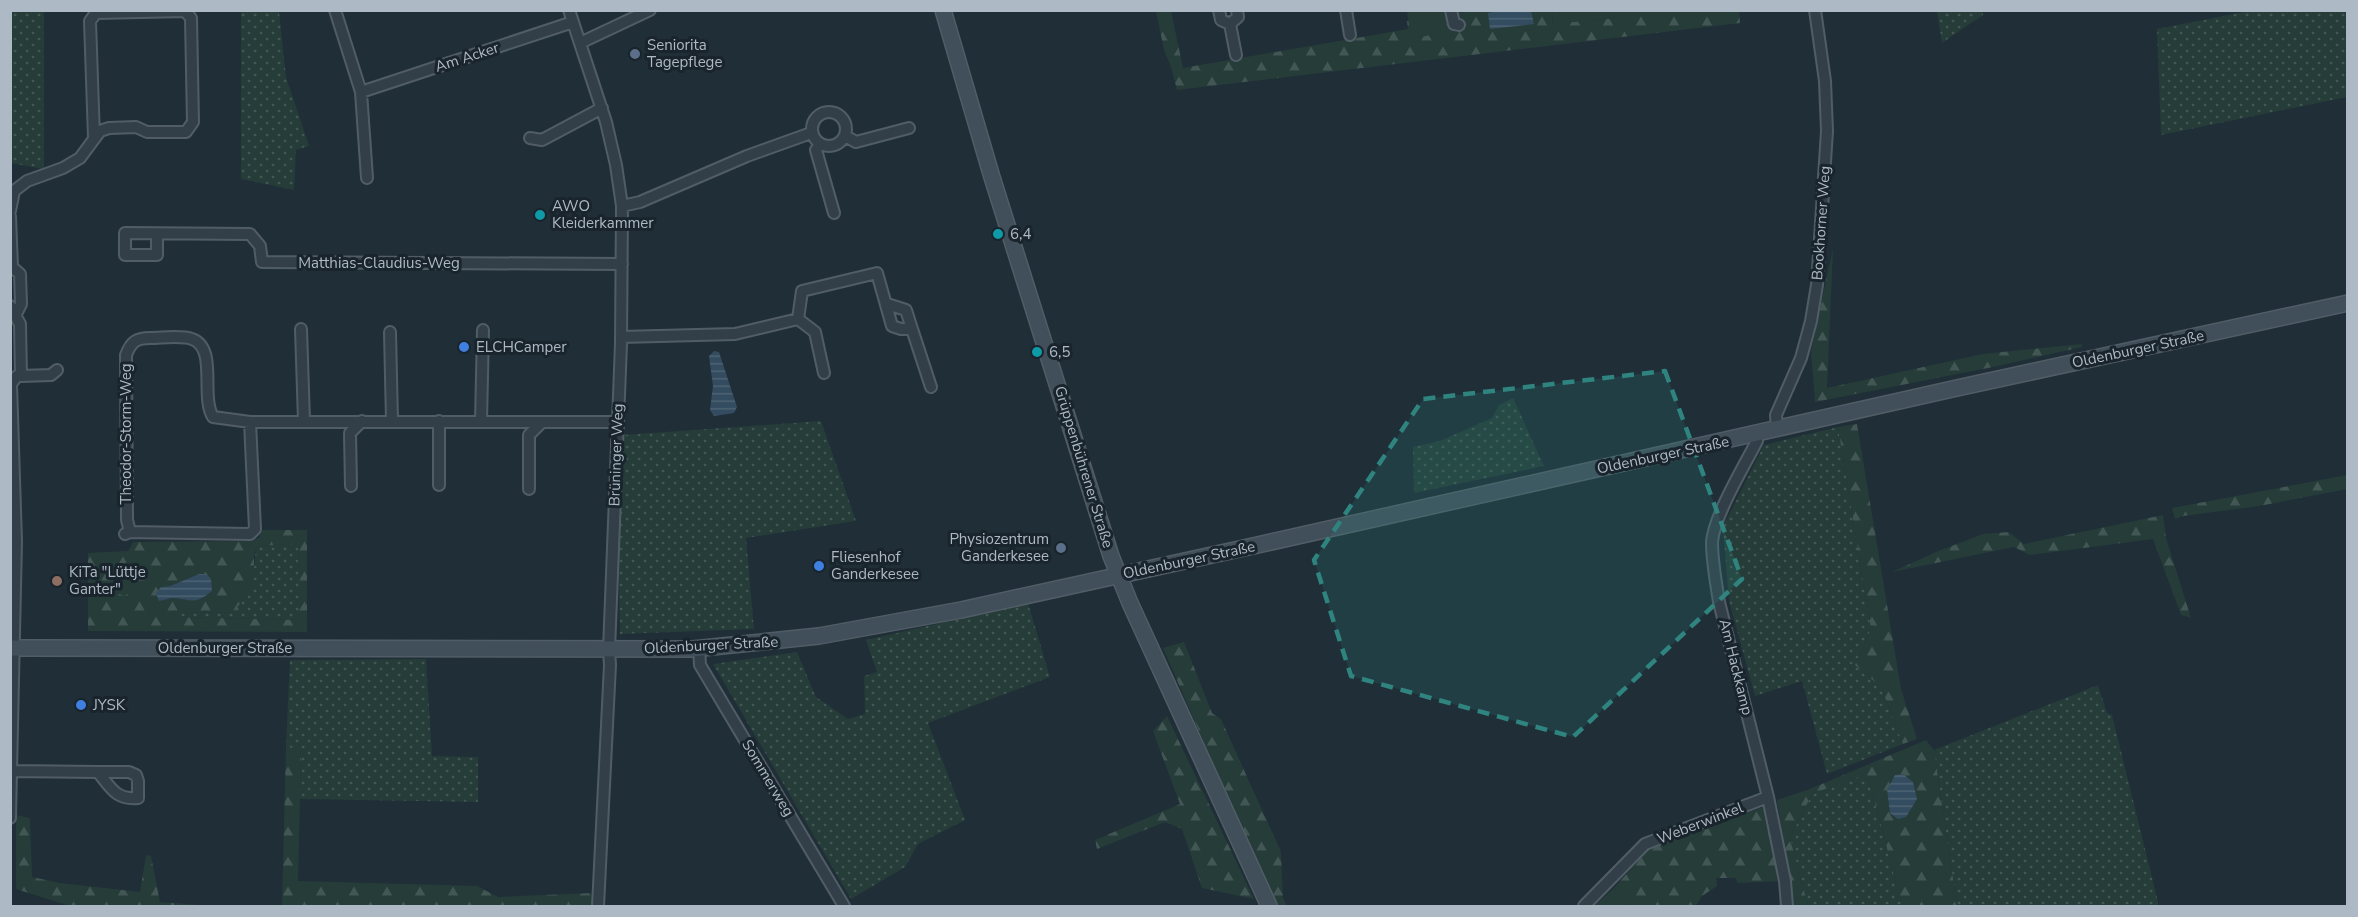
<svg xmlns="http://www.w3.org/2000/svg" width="2358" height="917" viewBox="0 0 2358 917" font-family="'Nunito Sans',sans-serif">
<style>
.grass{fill:url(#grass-dots)}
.forest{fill:url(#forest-firs);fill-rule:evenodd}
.park{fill:#253c39}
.water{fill:url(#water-rules)}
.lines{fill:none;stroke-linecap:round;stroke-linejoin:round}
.street-casing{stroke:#515d66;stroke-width:14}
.secondary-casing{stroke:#515d66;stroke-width:18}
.street{stroke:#333f48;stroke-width:10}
.secondary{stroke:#414f5b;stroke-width:15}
.marked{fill:#2f847f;fill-opacity:0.2;stroke:#2f847f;stroke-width:4.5;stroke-dasharray:12 8;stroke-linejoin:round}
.service-dot{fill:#5c6f8a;stroke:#19242c;stroke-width:2}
.culture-dot{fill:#0f9aa8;stroke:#19242c;stroke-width:2}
.shop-dot{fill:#3f7fe0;stroke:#19242c;stroke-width:2}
.education-dot{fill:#8d6e63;stroke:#19242c;stroke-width:2}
.labels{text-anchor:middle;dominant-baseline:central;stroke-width:6;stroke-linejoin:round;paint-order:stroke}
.poi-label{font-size:15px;fill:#adbac5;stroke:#19242c;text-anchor:start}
.street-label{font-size:15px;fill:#adbac5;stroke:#19242c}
</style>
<defs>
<pattern id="grass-dots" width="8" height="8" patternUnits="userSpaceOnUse" patternTransform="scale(1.5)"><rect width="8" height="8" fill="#253c39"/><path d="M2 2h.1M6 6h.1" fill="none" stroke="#425654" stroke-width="1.8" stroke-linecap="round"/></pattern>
<pattern id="forest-firs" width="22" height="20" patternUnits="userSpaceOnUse" patternTransform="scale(1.5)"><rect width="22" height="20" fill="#253c39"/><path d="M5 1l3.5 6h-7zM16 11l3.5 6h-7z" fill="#425654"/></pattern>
<pattern id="water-rules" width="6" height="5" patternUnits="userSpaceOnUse" patternTransform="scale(1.5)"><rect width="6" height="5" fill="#334c5f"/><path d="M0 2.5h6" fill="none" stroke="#4e6474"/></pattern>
</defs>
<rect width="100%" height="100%" fill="#202e37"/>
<path class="grass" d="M10,11H44V169L11,163Z
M241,11H279L286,77L309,146L296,150L294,190L241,179Z
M1937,11H1983V15L1942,43Z
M2249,11H2347V97L2161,135L2157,29Z
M1513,398L1544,466L1414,493L1413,447L1440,441L1492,418L1499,405Z
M821,421L856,521L746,538L754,629L620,634L618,532L623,435Z
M1838,427L1871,629L1855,665L1881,687L1903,744L1827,774L1802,681L1755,696L1729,601L1723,527L1764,445Z
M298,543L300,620L175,617L174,615L179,612L233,613L254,569L256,549L260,546Z
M1028,603L1050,677L928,723L965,820L918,844L905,867L851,899L713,664L797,652L816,697L848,719L865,714L864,676L877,672L866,640Z
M426,659L432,756L478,757V802L300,799L301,754L286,745L290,660Z
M2098,685L2107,713L2112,715L2159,906H1957L1934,750Z
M1858,777L1869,779L1902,906H1808L1790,838L1812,794Z"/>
<path class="forest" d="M1739,10L1740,23L1177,90L1171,67L1164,50L1156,11H1171L1183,68L1408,29L1407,21L1471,11H1552L1553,23L1615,18L1614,11Z
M1833,248L1827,388L1983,354L2082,344V347L1993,367L1815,402L1811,351Z
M1857,424L1901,689L1917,739L1903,744L1881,687L1855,665L1871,629L1838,427Z
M2347,475V489L2259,506L2183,516L2175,519L2172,508Z
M2163,515L2166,538L2191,618L2181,615L2153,539L2030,555L2014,547L1892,572L1936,552L1983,534L2009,532L2024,544Z
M262,530H307V632L88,631V553L128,551L133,542L251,541L259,538ZM298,543L299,620L175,617L174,615L179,612L233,613L254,585V557L256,549L260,546ZM199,574L212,591C197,604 191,600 174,598C168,598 164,601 159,601L161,587L170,586Z
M1184,642L1212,713L1221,719L1281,852L1283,898L1287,906H1275L1163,648Z
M1167,716L1254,899L1202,888L1182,829L1165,822L1097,849L1095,840L1180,804L1153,731Z
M1926,740L1934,750L1957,906H1902L1869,779L1858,777L1812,794L1790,838L1808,906H1791L1790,881L1777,800L1810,789ZM1907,776L1890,813L1887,790Z
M286,745L301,754L298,881L477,886L498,897L593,893L592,906H282Z
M1763,807L1780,881L1737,883L1736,878H1716L1717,886L1702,896L1696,906H1632L1614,888L1649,849Z
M16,815L30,818L32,877L60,883L140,892L146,855L151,856L160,902L214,906H70L16,889Z"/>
<path class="park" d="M1450,10L1445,32L1411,39L1407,11Z
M1552,11H1614L1615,18L1553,24Z
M132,561L138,569C136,581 134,588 125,596L113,592C105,574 114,565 132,561Z
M1614,888L1632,906H1594Z"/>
<path class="water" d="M1504,10L1531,11L1534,24L1490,29L1488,13Z
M714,351L719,352L737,407L734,413L714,416L710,410L713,386L709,356Z
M199,574H206L211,579L212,591C195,605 192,600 174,598C168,598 164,601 159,601L156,593L161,587L170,586Z
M1903,774L1913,782L1917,799L1906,817L1898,819L1890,813L1887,790L1895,775Z"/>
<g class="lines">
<defs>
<path id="street" d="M335,10L361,92L367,178
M569,10L606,122L616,165L622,206L621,344L609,650L610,665L598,906
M1219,10L1221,20L1230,24L1236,55
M1346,10L1350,35
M1451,10L1454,24L1459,25
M1230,24L1238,17L1237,10
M580,43L650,10
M361,92L573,22
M812 129a17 17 0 1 1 34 0a17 17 0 1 1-34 0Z
M845,136L856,142L909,128
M94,138L90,21L96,13L185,11
M530,138L542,140L602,108
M820,144L816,150L834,213
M622,206L640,202L747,156L811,133
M10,211L14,191L27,181L63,168L80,158L100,131L109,128L136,127L147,132H186L193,122L191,18L184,10
M10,216L12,267
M157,234V255H125V233L250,234L260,246L262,262L622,264
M10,269L12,267L20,274L21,304L16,314
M887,304L906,310L912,329
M10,306L20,324L21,376H17L11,384L16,541L10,818
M798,319L815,332L824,373
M301,329L304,421
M390,332L392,421
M621,337L735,334L798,319L802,291L877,273L892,326L901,329H912L931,387
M21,376L51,375L57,370
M439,421V485
M481,422L483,330
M1777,430L1776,415L1801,358L1811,321L1817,285L1827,131L1825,81L1815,10
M1757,434V441C1744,466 1714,516 1712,542C1712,562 1716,582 1719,602L1768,797L1785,881L1787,906
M351,486L350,433L362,421
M529,489V435L542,422
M130,532L127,520L126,355C131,342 136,338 150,338C162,338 181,335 192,339C218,348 200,396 213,417L250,422H618
M125,534L130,532L250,534L255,529L250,422
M699,648L700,665L844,906
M12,771L98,772C111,788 116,800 138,798V781L136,775L129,772H98
M1584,906L1645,844L1768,797"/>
<path id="secondary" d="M943,10L991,174L1111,556L1130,603L1269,906
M10,648L693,649L819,636L961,610L1253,546L1957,388L2348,303"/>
</defs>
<use href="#street" class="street-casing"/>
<use href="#secondary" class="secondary-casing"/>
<use href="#street" class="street"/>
<use href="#secondary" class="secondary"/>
</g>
<path class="marked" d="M1665,371L1742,579L1573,737L1351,676L1314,560L1423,399Z"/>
<g class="service-dot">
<circle cx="635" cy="54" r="6"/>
<circle cx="1061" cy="548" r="6"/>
</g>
<g class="culture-dot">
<circle cx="540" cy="215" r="6"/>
<circle cx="998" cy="234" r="6"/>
<circle cx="1037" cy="352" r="6"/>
</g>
<g class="shop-dot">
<circle cx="464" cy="347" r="6"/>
<circle cx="819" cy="566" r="6"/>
<circle cx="81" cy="705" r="6"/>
</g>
<circle class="education-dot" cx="57" cy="581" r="6"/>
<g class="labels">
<g class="poi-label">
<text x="647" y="45">Seniorita<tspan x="647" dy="17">Tagepflege</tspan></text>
<text x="552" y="206">AWO<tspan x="552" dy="17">Kleiderkammer</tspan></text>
<text x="1010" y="234">6,4</text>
<text x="476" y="347">ELCHCamper</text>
<text x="1049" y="352">6,5</text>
<text x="1049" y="539" text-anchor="end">Physiozentrum<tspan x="1049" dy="17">Ganderkesee</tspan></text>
<text x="831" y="557">Fliesenhof<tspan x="831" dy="17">Ganderkesee</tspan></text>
<text x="69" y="572">KiTa "Lüttje<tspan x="69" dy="17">Ganter"</tspan></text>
<text x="93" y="705">JYSK</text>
</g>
<g class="street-label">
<text transform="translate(467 57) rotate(-18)">Am Acker</text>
<text transform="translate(1821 223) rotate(-86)">Bookhorner Weg</text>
<text x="379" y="263">Matthias-Claudius-Weg</text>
<text transform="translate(2138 349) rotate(-12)">Oldenburger Straße</text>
<text transform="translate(126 434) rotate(-90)">Theodor-Storm-Weg</text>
<text transform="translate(616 455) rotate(-88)">Brüninger Weg</text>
<text transform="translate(1663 455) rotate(-12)">Oldenburger Straße</text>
<text transform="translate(1084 467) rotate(73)">Grüppenbührener Straße</text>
<text transform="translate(1189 560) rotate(-12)">Oldenburger Straße</text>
<text transform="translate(711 645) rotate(-3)">Oldenburger Straße</text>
<text x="225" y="648">Oldenburger Straße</text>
<text transform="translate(1736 667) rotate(76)">Am Hackkamp</text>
<text transform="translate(768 778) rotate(59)">Sommerweg</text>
<text transform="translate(1700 823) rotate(-21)">Weberwinkel</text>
</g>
</g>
<rect width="2358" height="917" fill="none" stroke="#adbac5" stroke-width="24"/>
</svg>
